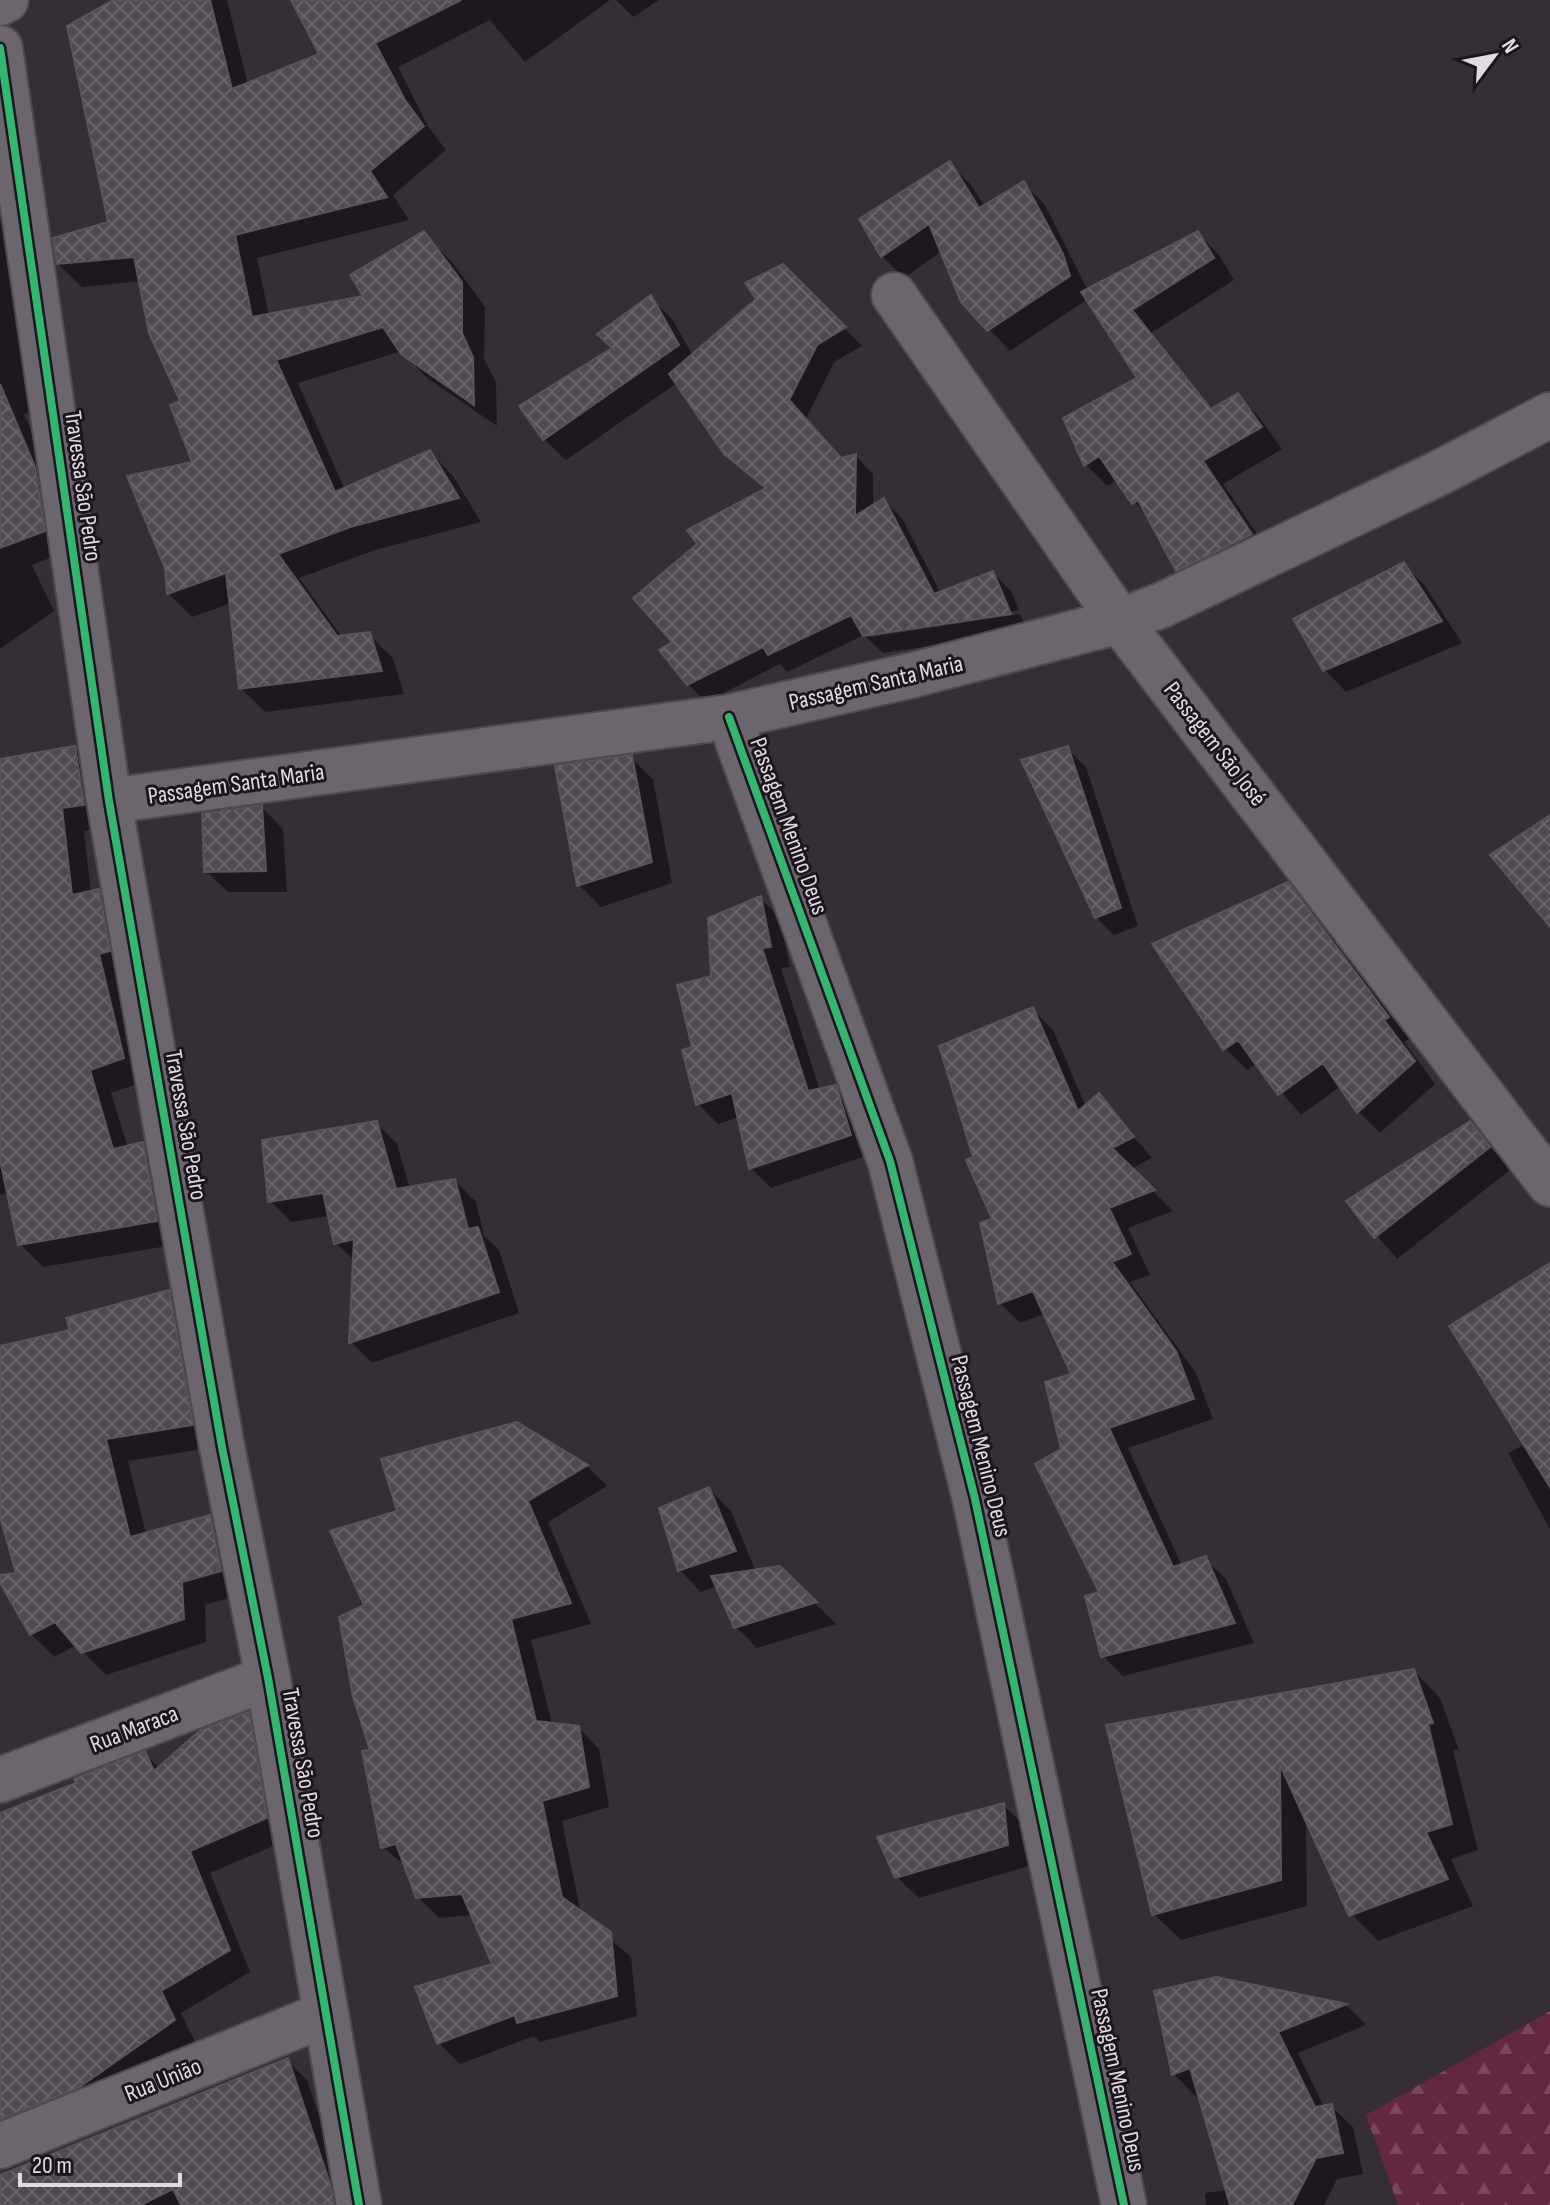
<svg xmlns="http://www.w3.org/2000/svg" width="1550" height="2205" viewBox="0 0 1550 2205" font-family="'Sofia Sans Condensed',sans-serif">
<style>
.forest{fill:url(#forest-firs)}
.shadow{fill:#0007}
.building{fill:url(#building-cross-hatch);stroke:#5a535a;stroke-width:2}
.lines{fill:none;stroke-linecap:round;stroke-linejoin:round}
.minor-casing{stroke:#504952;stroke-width:48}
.minor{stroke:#6b656d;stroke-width:44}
.cycleway-casing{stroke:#1c151d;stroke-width:13}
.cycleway{stroke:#33b770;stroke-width:8}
.labels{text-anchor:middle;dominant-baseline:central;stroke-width:6;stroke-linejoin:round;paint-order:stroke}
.street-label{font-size:24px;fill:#e2d9e4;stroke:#1c151d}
</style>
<defs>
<pattern id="forest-firs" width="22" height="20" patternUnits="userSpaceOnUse" patternTransform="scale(2)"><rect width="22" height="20" fill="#632740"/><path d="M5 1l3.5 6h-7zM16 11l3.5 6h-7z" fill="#79465b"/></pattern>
<pattern id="building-cross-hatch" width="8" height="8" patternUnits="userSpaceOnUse" patternTransform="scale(2)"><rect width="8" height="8" fill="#50494f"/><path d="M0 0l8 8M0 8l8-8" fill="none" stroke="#696368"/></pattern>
</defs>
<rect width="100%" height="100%" fill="#352e37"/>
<path class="forest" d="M1550,2011V2205H1398L1366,2115Z"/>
<path class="shadow" d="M117,0H227L248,85L321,55L293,0H610L525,62L490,20L398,67L428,126L446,150L393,195L409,220L257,258L269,316L367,297L428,239L453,263L485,307L484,359L496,382L497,426L427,378L402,351L298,383L345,490L430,452L453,476L481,522L375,550L299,578L343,638L369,635L393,658L404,694L265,712L241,688L231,603L192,617L169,594L167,567L195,463L183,402L141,281L82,287L58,264L111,224Z
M616,0H659L633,17Z
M949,163L971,185L985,207L1023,183L1045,205L1088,291L1198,233L1219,255L1234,280L1151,333L1213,410L1237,395L1259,417L1282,449L1223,484L1272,556L1199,591L1178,569L1151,521L1117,480L1107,486L1086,465L1140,379L1088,299L1010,351L989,329L942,251L904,278L882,256L861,219Z
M0,189L45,410L24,414L56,491L65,552L32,565L54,611L0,649Z
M783,266L862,346L834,362L806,419L842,460L856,456L873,474V508L884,501L902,518L941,594L993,573L1011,591L1019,610L867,634L870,637L1020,614L1027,631L883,653L864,635L787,672L780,664L706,702L688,684L675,642L767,490L725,453L677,383L566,460L544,439L650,298L672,319L693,356L759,299Z
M1404,564L1425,586L1462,643L1346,692L1325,670Z
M75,748L98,771L106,827L84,831L91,893L98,891L121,914L146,1081L111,1093L128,1148L143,1144L166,1167L179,1244L43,1267L20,1244L9,1193L0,1195V761Z
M1068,749L1086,767L1138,926L1114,935L1096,917Z
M631,758L653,779L672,883L601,907L579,885Z
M262,808L283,829L287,892H228L206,871Z
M1288,885L1310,907L1409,1039L1404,1042L1435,1084L1380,1133L1358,1111L1341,1086L1301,1115L1257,1063L1247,1070L1225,1048Z
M760,898L780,918L790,967L781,968L820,1091L835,1087L855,1107L869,1155L771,1188L751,1168L739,1117L718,1124L698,1104L694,1049L713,978Z
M1032,1009L1053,1030L1086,1107L1099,1096L1152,1158L1131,1169L1173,1211L1128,1228L1150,1275L1130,1282L1196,1373L1213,1419L1128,1448L1182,1566L1205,1559L1226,1579L1254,1643L1123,1676L1103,1656L1101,1593L1063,1450L1074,1375L1046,1313L1020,1323L1000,1303L995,1221L976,1158Z
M376,1123L397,1144L410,1189L455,1181L476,1202L484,1236L499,1250L519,1313L372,1363L351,1342L355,1261L336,1243L330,1216L291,1222L270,1201Z
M1470,1123L1510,1170L1397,1259L1349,1202Z
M1550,1265V1529L1508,1453L1526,1444Z
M169,1292L192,1315L215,1447L128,1461L146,1534L209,1517L232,1540L243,1594L205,1605L206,1642L106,1675L77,1645L54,1657L31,1634L0,1579L18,1574L0,1510V1348L73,1332Z
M517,1424L587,1466L607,1486L548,1522L591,1624L531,1640L552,1724L578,1727L599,1749L609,1807L562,1821L581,1914L631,1957L637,2016L540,2042L534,2036L460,2064L439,2043L495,1965L473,1915L439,1918L418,1897L407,1867L383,1847L372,1751L366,1606L399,1512Z
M709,1489L731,1511L756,1572L780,1569L836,1624L757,1648L736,1627L718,1586L701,1592L680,1570Z
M1414,1671L1440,1698L1459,1750H1453L1478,1850L1451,1859L1473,1906L1378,1941L1351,1914L1306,1817L1307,1906L1181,1940L1154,1914L1109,1727Z
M248,1714L269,1736L287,1840L210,1873L250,1972L181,2013L195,2042L100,2108L0,2158V1816L145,1754L160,1769Z
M1003,1805L1025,1826L1029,1866L919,1898L897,1877Z
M1216,1979L1346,2005L1366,2025L1298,2053L1324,2107L1331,2106L1353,2127L1363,2174L1337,2179L1324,2205H1206L1205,2193L1228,2190L1200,2094L1195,2096L1174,2074L1157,1993Z
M287,2060L307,2080L349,2205H0V2177Z"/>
<path class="building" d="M113,0H210L232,89L319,54L291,0H461L375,43L405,100L424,126L370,171L387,197L235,235L252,317L363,296L350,275L424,231L462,282V333L473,357L474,405L401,354L383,327L276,360L335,492L430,450L459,498L350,527L278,554L337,636L370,632L382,671L239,689L226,573L167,594L165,568L127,476L192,462L170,405L180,401L149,333L134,257L57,264L53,238L108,222L67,26Z
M950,161L979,208L1024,181L1063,254L1070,276L987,331L961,302L929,224L881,257L859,219Z
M1198,231L1214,258L1132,310L1211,409L1238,393L1262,427L1203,461L1252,534L1176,571L1138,500L1132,504L1099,456L1084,466L1063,418L1137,378L1081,292Z
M783,264L846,327L817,345L789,400L841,458L856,454L855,516L884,498L934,594L993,571L1011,614L863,636L851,615L768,655L763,647L687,685L659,650L672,642L633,598L697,544L687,530L766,488L724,454L669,374L756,299L745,283Z
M651,295L679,345L543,440L519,406L612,348L597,334Z
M0,384L35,467L45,531L0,548Z
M1404,562L1442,621L1323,671L1293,619Z
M75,746L84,805L62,808L72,895L99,889L110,951L99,954L124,1058L90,1070L113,1149L143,1142L157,1221L18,1245L0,1160V759Z
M1068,746L1121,908L1095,918L1021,760Z
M632,755L652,862L577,886L555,766Z
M262,805L266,871L204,872L202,814Z
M1550,815V927L1490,855Z
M1288,882L1389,1017L1384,1020L1415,1061L1357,1113L1323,1063L1278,1095L1238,1040L1223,1050L1152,944Z
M761,896L771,947L762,948L808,1091L836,1085L851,1135L749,1169L732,1093L696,1105L682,1050L692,1047L677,985L711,976L708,918Z
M1033,1007L1078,1111L1099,1093L1134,1137L1112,1148L1155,1190L1109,1208L1131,1254L1112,1262L1176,1351L1194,1399L1109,1428L1173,1567L1206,1556L1235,1623L1101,1657L1085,1596L1099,1592L1035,1464L1061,1449L1045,1382L1071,1374L1033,1291L998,1304L980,1223L992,1219L966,1160L973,1157L939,1046Z
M377,1121L396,1189L455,1179L468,1229L478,1227L499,1292L349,1343L354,1239L334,1244L323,1193L268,1202L262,1140Z
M1470,1121L1490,1147L1374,1238L1346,1201Z
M1550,1263V1487L1449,1326Z
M169,1290L193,1425L106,1439L130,1537L210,1515L221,1571L182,1582L184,1619L81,1653L55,1622L30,1635L0,1583V1575L16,1573L0,1517V1346L70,1330L66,1318Z
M517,1422L588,1465L528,1501L571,1603L511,1619L536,1721L579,1726L589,1787L542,1801L562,1897L611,1932L617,1996L517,2023L515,2015L437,2044L415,1987L492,1964L462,1894L416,1898L396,1844L381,1848L362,1751L370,1750L353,1697L339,1617L364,1605L330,1531L397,1511L381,1459Z
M709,1487L736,1551L678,1571L659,1508Z
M780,1566L817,1602L734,1628L711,1576Z
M1414,1669L1433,1723L1428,1724L1452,1824L1426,1832L1448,1879L1349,1916L1280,1765L1281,1880L1152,1915L1106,1725Z
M249,1712L267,1818L190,1851L230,1950L161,1991L175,2020L78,2088L0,2119V1813L76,1783L74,1779L145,1751L154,1771L199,1731Z
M1004,1803L1008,1845L895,1878L877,1837Z
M1216,1977L1347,2004L1278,2032L1315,2107L1332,2104L1343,2153L1316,2158L1292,2205H1230L1190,2068L1172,2075L1154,1991Z
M288,2058L330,2184L334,2205H181L173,2189L141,2205H0V2175Z"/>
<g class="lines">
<defs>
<path id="minor" d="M0,3L6,0
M0,48L109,801L222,1447L268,1678L359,2205
M894,295L1120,621L1550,1184
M729,717L890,1161L975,1499L1124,2205
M109,801L729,717L913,675L1120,621L1162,605L1441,472L1550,415
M0,1780L268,1678
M0,2146L326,2014"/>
</defs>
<use href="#minor" class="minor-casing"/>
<use href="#minor" class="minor"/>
<defs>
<path id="cycleway" d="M0,48L109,801L222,1447L268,1678L359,2205
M729,717L890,1161L975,1499L1124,2205"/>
</defs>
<use href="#cycleway" class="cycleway-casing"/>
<use href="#cycleway" class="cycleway"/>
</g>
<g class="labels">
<g class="street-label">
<text transform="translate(83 486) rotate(82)">Travessa São Pedro</text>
<text transform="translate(876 683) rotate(-13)">Passagem Santa Maria</text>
<text transform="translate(1215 744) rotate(52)">Passagem São José</text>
<text transform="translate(236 784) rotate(-8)">Passagem Santa Maria</text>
<text transform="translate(789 826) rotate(70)">Passagem Menino Deus</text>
<text transform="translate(186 1125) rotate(80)">Travessa São Pedro</text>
<text transform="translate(981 1446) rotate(76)">Passagem Menino Deus</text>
<text transform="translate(134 1729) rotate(-21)">Rua Maraca</text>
<text transform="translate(303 1763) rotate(80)">Travessa São Pedro</text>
<text transform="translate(163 2080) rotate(-22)">Rua União</text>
<text transform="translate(1118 2080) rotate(78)">Passagem Menino Deus</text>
</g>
</g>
<g transform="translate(1494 56) rotate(58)" stroke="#1c151d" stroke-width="6" paint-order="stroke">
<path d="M0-6L14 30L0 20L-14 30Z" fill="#e2d9e4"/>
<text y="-12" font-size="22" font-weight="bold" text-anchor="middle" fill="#e2d9e4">N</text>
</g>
<path d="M20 2173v12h160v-12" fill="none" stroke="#e2d9e4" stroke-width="4"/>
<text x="32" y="2173" font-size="24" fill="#e2d9e4" stroke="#1c151d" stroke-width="6" paint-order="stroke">20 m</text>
</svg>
